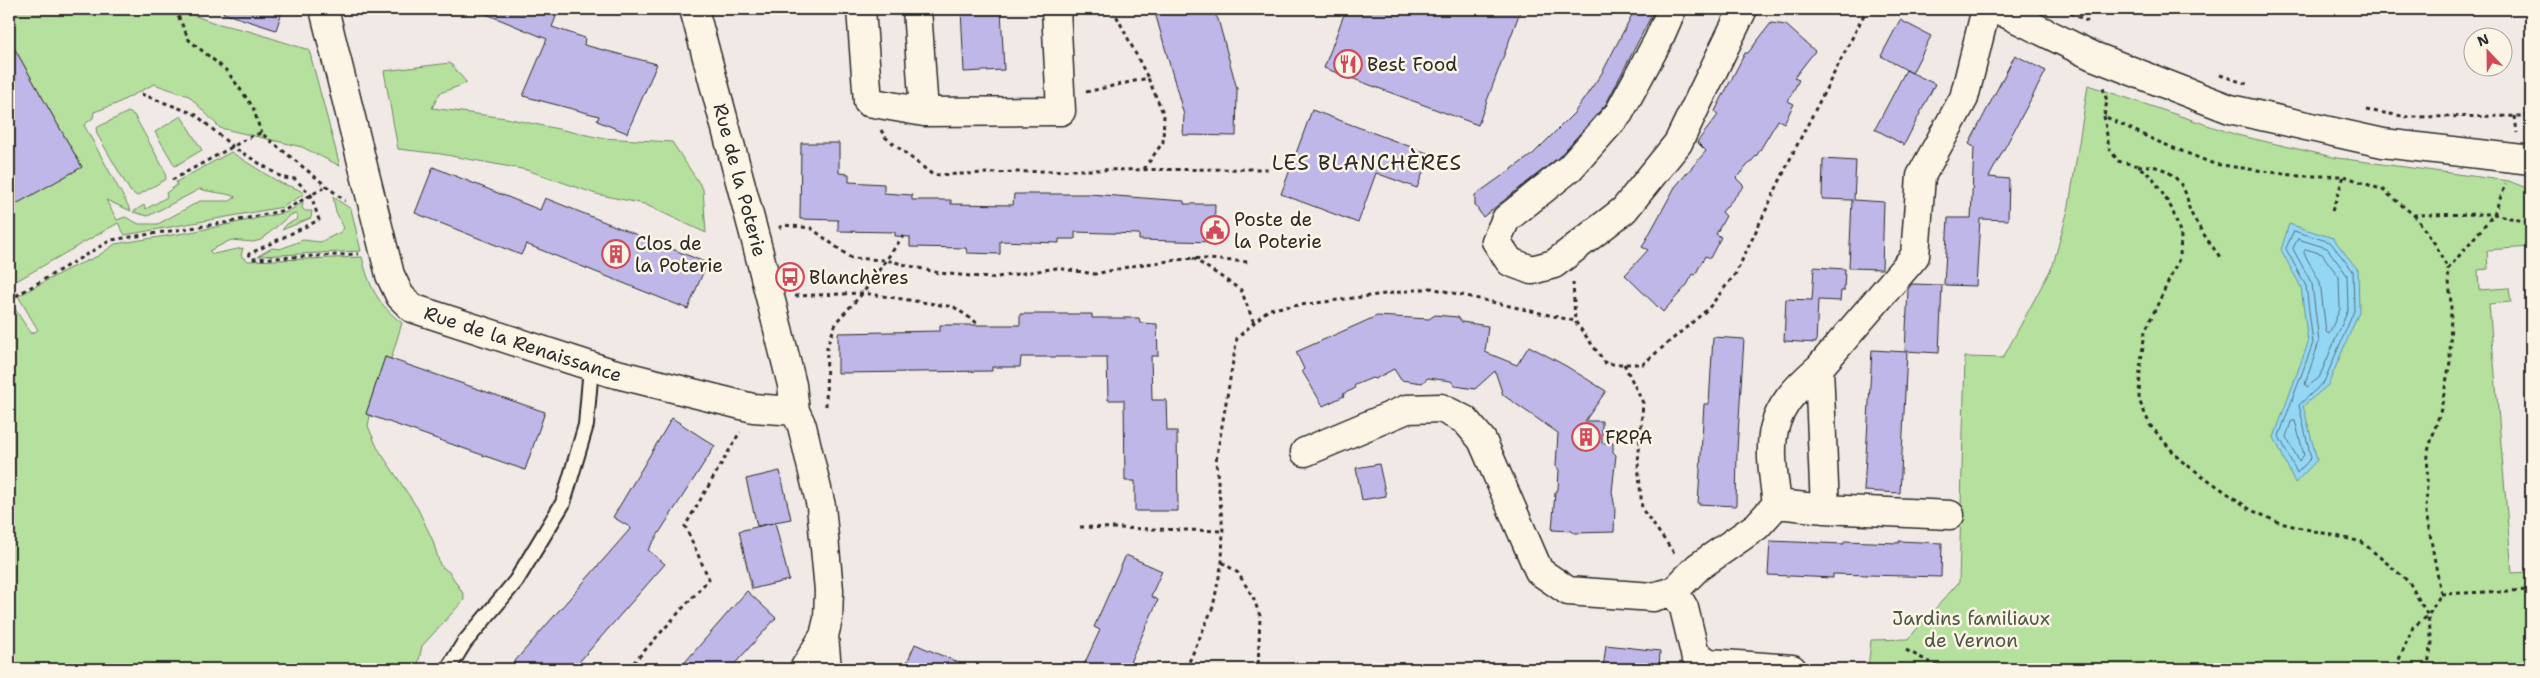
<svg xmlns="http://www.w3.org/2000/svg" width="2540" height="678" viewBox="0 0 2540 678" font-family="'Shantell Sans',sans-serif">
<style>
.green{fill:#b5e09d;stroke:#708664}
.water{fill:#93d7f5;stroke:#6992a4}
.lines{fill:none;stroke-linecap:round;stroke-linejoin:round}
.shore{stroke:#55707c;stroke-width:1}
.building{fill:#beb7e8;stroke:#2b2b2b}
.lane-casing{stroke:#2b2b2b;stroke-width:18}
.street-casing{stroke:#2b2b2b;stroke-width:31}
.secondary-casing{stroke:#2b2b2b;stroke-width:31}
.path{stroke:#2b2b2b;stroke-width:3;stroke-dasharray:4 4;stroke-linecap:butt}
.lane{stroke:#fcf5e5;stroke-width:14}
.street{stroke:#fcf5e5;stroke-width:28}
.secondary{stroke:#fcf5e5;stroke-width:28}
.labels{text-anchor:middle;dominant-baseline:central;stroke-width:5;stroke-linejoin:round;paint-order:stroke}
.poi-label{font-size:19px;fill:#2b2b2b;stroke:#fcf5e5;text-anchor:start}
.street-label{font-size:19px;fill:#2b2b2b;stroke:#fcf5e5}
.park-label{font-size:19px;fill:#4e5848;stroke:#fcf5e5}
.quarter-label{font-size:21px;letter-spacing:1px;fill:#2b2b2b;stroke:#fcf5e5}
</style>
<rect width="100%" height="100%" fill="#f0e9e6"/>
<filter id="ink" filterUnits="userSpaceOnUse"><feTurbulence type="fractalNoise" baseFrequency=".02" numOctaves="2"/><feDisplacementMap in="SourceGraphic" scale="10" xChannelSelector="R" yChannelSelector="G"/><feConvolveMatrix kernelMatrix="1 2 1 2 8 2 1 2 1" color-interpolation-filters="sRGB"/></filter>
<g filter="url(#ink)">
<path class="green" d="M9,9H176L215,23L249,31L309,50L340,166L302,147L220,128L189,96L154,84L116,104L94,112L93,118L84,125L131,211L106,200L117,220L125,217L139,224H158L200,201H230L236,197C223,192 212,193 200,189L148,216L133,212L144,205L146,209L167,197L166,193L177,185L176,182L231,152C247,162 263,173 279,182C288,187 298,187 304,194L283,207L125,235L118,223L11,284L9,279V206L82,167L9,39Z
M450,63L467,83L440,93L432,108L506,118L601,138L672,142L703,189L706,233L644,204L596,194L527,170L441,154L398,149L384,71Z
M2088,85L2237,135L2337,158L2509,181L2531,190V247L2487,250L2488,269L2478,270L2479,290L2509,288L2511,302L2489,304L2512,573L2531,572V669H1868L1871,640L1908,639L1959,582L1965,357L2003,358L2053,265L2069,206Z
M128,112L134,115L165,171L166,179L137,196L130,191L97,134L96,128Z
M181,116L202,150L175,166L155,132Z
M333,197L351,209L361,251L258,256L272,248L280,249L303,240L320,242L339,233L344,228L336,212Z
M303,202L302,208L305,211H312L311,218L282,230L287,224L298,219L296,214L290,215L261,240L253,242L231,240L209,251L213,254L243,248L241,256L248,261L362,257C369,286 378,305 402,323L391,359L385,357L366,414L370,416L368,426L377,447L418,509L433,541L440,565L450,573L464,595V600L422,646L417,669H9V305L12,304L31,334L38,330L18,296L68,269L98,256L115,244L191,232L288,212Z"/>
<path class="water" d="M2289,224L2333,238L2358,270L2359,312L2328,385L2303,406L2317,460L2295,483L2274,437L2308,343L2301,287L2281,250Z"/>
<g class="lines">
<path class="shore" d="M2294,231L2330,242L2353,271L2354,311L2324,382L2299,405L2311,458L2297,473L2279,436L2313,343L2306,286L2286,249Z
M2298,239L2327,248L2347,275L2348,310L2319,378L2307,387L2305,384L2319,342L2312,284L2293,249Z
M2306,249L2322,254L2339,277L2340,309L2329,334L2326,332L2320,282L2304,253Z
M2295,421L2304,455L2299,461L2286,437L2291,422Z"/>
</g>
<path class="building" d="M224,9H283L276,30L223,13Z
M474,9H559L552,27L585,38L584,45L657,64L627,133L597,121L599,116L523,96L547,39Z
M961,9H1001L1004,70L964,72Z
M1154,9H1211L1218,19L1237,89L1236,136L1183,135L1184,115Z
M1346,9H1521L1478,125L1324,68Z
M1635,9H1655L1606,104L1559,157L1483,217L1475,205V195L1533,154L1574,113L1602,73Z
M1900,20L1931,36L1912,73L1881,56Z
M1771,23L1786,25L1815,51L1794,78L1799,80L1788,101L1794,104L1784,123L1778,120L1757,155L1736,178L1744,186L1722,212L1726,216L1716,234L1721,237L1710,258L1705,256L1695,275L1693,274L1687,285L1663,312L1625,275L1648,250L1642,247L1675,187L1706,151L1697,142L1718,115L1715,111L1745,53H1748Z
M9,39L82,167L9,208Z
M2015,55L2046,71L1989,177L2009,179L2008,220L1980,219L1976,286L1944,285L1948,218H1971L1974,147L1969,144Z
M1906,70L1935,84L1904,145L1875,129Z
M1312,110L1430,154L1417,188L1376,173L1358,223L1281,194Z
M801,143H839V173L849,174V182L884,184V193L912,195V200H951V204L1013,205L1014,194H1089L1184,201V204H1215L1214,242L1139,240V234L1075,232V239H1059V243L1000,241V254L967,253L966,248L910,247V237L895,236V232L838,231V220L800,219Z
M1823,159L1856,161L1854,200L1884,202L1882,269L1849,268L1852,200L1822,199Z
M433,167L540,210L545,198L707,263L688,309L526,244L521,255L415,213Z
M1814,267L1845,269L1844,291H1841L1840,301L1818,300L1816,343L1784,341L1786,299L1812,300Z
M1912,284L1942,285L1939,353L1905,351L1908,289Z
M1020,314H1092V318H1139L1140,323L1157,324L1158,356H1151L1152,400H1166L1167,431H1177L1178,511H1135V481H1125L1124,400H1108L1107,357H1021L1020,367H992V371L838,373V333L940,331V325H1020Z
M1435,315L1458,317L1462,322L1488,326L1485,352L1517,365L1529,346L1566,366L1606,391L1585,421H1602V443H1613V452L1616,455L1612,492L1615,508L1614,532L1574,533L1572,531L1552,530L1555,493L1558,489L1559,470L1556,466L1558,433L1503,395L1495,371L1475,389L1455,386L1451,381L1428,378L1422,383L1401,380L1394,369L1375,379L1372,378L1355,385L1354,389L1343,394L1344,396L1323,406L1302,371L1304,369L1296,352L1377,316L1429,319Z
M1713,337L1744,339L1737,450L1736,506L1698,504L1704,404H1709Z
M1872,350L1907,352L1900,493L1864,491Z
M385,357L545,412L525,470L366,414Z
M672,418L715,446L648,550L665,564L573,669H508L631,528L613,517Z
M1379,464L1386,496L1362,500L1356,468Z
M780,471L791,519L775,522L789,580L752,589L739,531L773,523L757,526L746,479Z
M1770,541L1844,544V541L1899,543V541L1942,543L1941,577L1833,574V578L1768,575Z
M1126,555L1162,571L1151,596L1158,600L1127,669H1082L1100,630L1094,627Z
M747,591L776,618L730,669H679Z
M915,644L973,669H904Z
M1606,645L1660,651L1659,669H1603Z"/>
<g class="lines">
<defs>
<path id="lane" d="M448,669L464,643L516,581L563,503L586,425L591,367"/>
<path id="street" d="M324,9L390,275L400,296L412,308L609,372L753,408L795,411
M694,9L757,245L792,385L795,411L802,426L821,506L829,590L828,619L824,636L827,669
M861,9L868,102L924,112L1061,111L1056,9
M917,9L924,112
M1672,9L1658,41L1619,113L1570,168L1506,219L1496,241L1510,262L1532,270L1554,264L1624,210L1678,143L1743,9
M1819,368L1915,256L1921,176L1964,98L1986,9
M1305,452L1407,409L1441,408L1465,420L1482,440L1539,571L1568,591L1653,597L1674,591
M1777,504L1757,526L1698,567L1674,591L1684,608L1695,654L1709,663L1792,669
M1825,509L1819,368C1765,414 1768,437 1777,504L1825,509L1950,515
M804,669L824,636"/>
<path id="secondary" d="M1997,9L2093,56L2230,109L2383,143L2531,160"/>
</defs>
<use href="#lane" class="lane-casing"/>
<use href="#street" class="street-casing"/>
<use href="#secondary" class="secondary-casing"/>
<path class="path" d="M175,9L189,40L227,71L253,107L261,133
M1113,9L1148,78
M2063,9L2089,22
M2220,75L2250,85
M2103,88L2107,101L2104,116L2154,140L2214,164L2299,176H2344L2383,190L2414,215L2494,214L2531,223
M1086,92L1148,78L1164,115L1163,142L1144,169
M141,94L195,114L233,147L283,178L295,179L311,195L319,220L249,254L252,259L359,254
M2366,110L2408,117L2531,116
M2104,116L2109,148L2118,161L2138,166L2153,178L2172,209L2181,235L2180,257L2145,331L2140,369L2139,400L2150,425L2180,460L2251,510L2280,523L2362,542L2409,582L2428,616L2413,627L2395,669
M2515,116L2517,133
M881,130L885,137L933,175L1075,170L1268,169
M2138,166C2159,164 2176,172 2185,192C2188,198 2188,205 2190,211C2198,227 2209,242 2220,257
M172,180L252,136L261,133L345,201
M2332,211L2344,176
M2414,215L2435,244L2448,269
M779,228L783,225L811,228L851,258L886,260L939,273L991,278L1057,268L1095,274L1137,265L1193,258L1249,262
M1193,258L1241,290L1254,323
M1573,282L1575,321L1606,364H1643L1708,309L1736,273L1793,153L1867,9
M795,296L863,293L954,307L980,325
M9,300L111,240L230,222L285,210L325,187
M1624,364L1643,403L1638,463L1642,509L1675,554
M826,406L827,346L837,321L863,293L903,236
M1080,527L1223,531
M1222,562L1238,573L1253,597L1260,616L1258,669
M2441,594L2531,590
M1906,650L1943,669
M628,669L709,579L685,526L740,432
M1186,669L1213,607L1222,562L1223,531L1216,461L1237,338L1269,309L1431,288L1575,321
M2427,669L2432,643L2428,616L2441,594L2426,513L2428,451L2441,409L2450,362L2451,304L2448,269L2494,214L2506,184"/>
<use href="#lane" class="lane"/>
<use href="#street" class="street"/>
<use href="#secondary" class="secondary"/>
</g>
</g>
<defs>
<symbol id="restaurant-ring" viewBox="-11 -11 22 22"><circle r="9.5" fill="#fcf5e5" stroke="#d1495b" stroke-width="1.5"/><path d="M-5-6h1v4h1v-4h1v4h1v-4h1v5L-1.5 .5V6h-2V.5L-5-1ZM5-6V6H3V1.5H1.5Q1.5-4 5-6Z" fill="#d1495b"/></symbol>
<symbol id="civic-ring" viewBox="-11 -11 22 22"><circle r="9.5" fill="#fcf5e5" stroke="#d1495b" stroke-width="1.5"/><path d="M-.6-6.5H3V-4.5H.6V-3L4-1V1h2V6H-6V1h2V-1L-.6-3ZM-1.2 2.5V6h2.4V2.5Z" fill="#d1495b"/></symbol>
<symbol id="building-ring" viewBox="-11 -11 22 22"><circle r="9.5" fill="#fcf5e5" stroke="#d1495b" stroke-width="1.5"/><path d="M-4-6H4V6H1V3H-1V6H-4ZM-2.5-4.3h1.7v1.8h-1.7ZM.8-4.3h1.7v1.8H.8ZM-2.5-1h1.7V.8h-1.7ZM.8-1h1.7V.8H.8Z" fill="#d1495b"/></symbol>
<symbol id="bus-ring" viewBox="-11 -11 22 22"><circle r="9.5" fill="#fcf5e5" stroke="#d1495b" stroke-width="1.5"/><path d="M-5-6H5V4H4V6H2V4H-2V6H-4V4H-5ZM-3.5-4V0h7V-4ZM-3.5 1.2v1.5H-2V1.2ZM2 1.2v1.5H3.5V1.2Z" fill="#d1495b"/></symbol>
</defs>
<g fill-rule="evenodd">
<use href="#restaurant-ring" x="1332" y="48" width="32" height="32"/>
<use href="#civic-ring" x="1199" y="214" width="32" height="32"/>
<use href="#building-ring" x="600" y="238" width="32" height="32"/>
<use href="#bus-ring" x="774" y="261" width="32" height="32"/>
<use href="#building-ring" x="1570" y="421" width="32" height="32"/>
</g>
<g class="labels">
<g class="poi-label">
<text x="1367" y="64">Best Food</text>
<text x="1234" y="219">Poste de<tspan x="1234" dy="22">la Poterie</tspan></text>
<text x="635" y="243">Clos de<tspan x="635" dy="22">la Poterie</tspan></text>
<text x="809" y="277">Blanchères</text>
<text x="1605" y="437">FRPA</text>
</g>
<g class="street-label">
<text transform="translate(740 180) rotate(75)">Rue de la Poterie</text>
<text transform="translate(523 344) rotate(18)">Rue de la Renaissance</text>
</g>
<g class="park-label">
<text x="1971" y="618">Jardins familiaux<tspan x="1971" dy="22">de Vernon</tspan></text>
</g>
<g class="quarter-label">
<text x="1367" y="163">LES BLANCHÈRES</text>
</g>
</g>
<rect width="2540" height="678" fill="none" stroke="#fcf5e5" stroke-width="30"/>
<rect x="15" y="15" width="2510" height="648" fill="none" stroke="#2b2b2b" stroke-width="2" filter="url(#ink)"/>
<g transform="translate(2488 52) rotate(338)"><circle r="24" fill="#fcf5e5" stroke="#a8a49b"/>
<path d="M0-4L9 19L0 12L-9 19Z" fill="#d1495b"/>
<text y="-8" font-size="14" font-weight="bold" text-anchor="middle" fill="#2b2b2b">N</text>
</g>
</svg>
